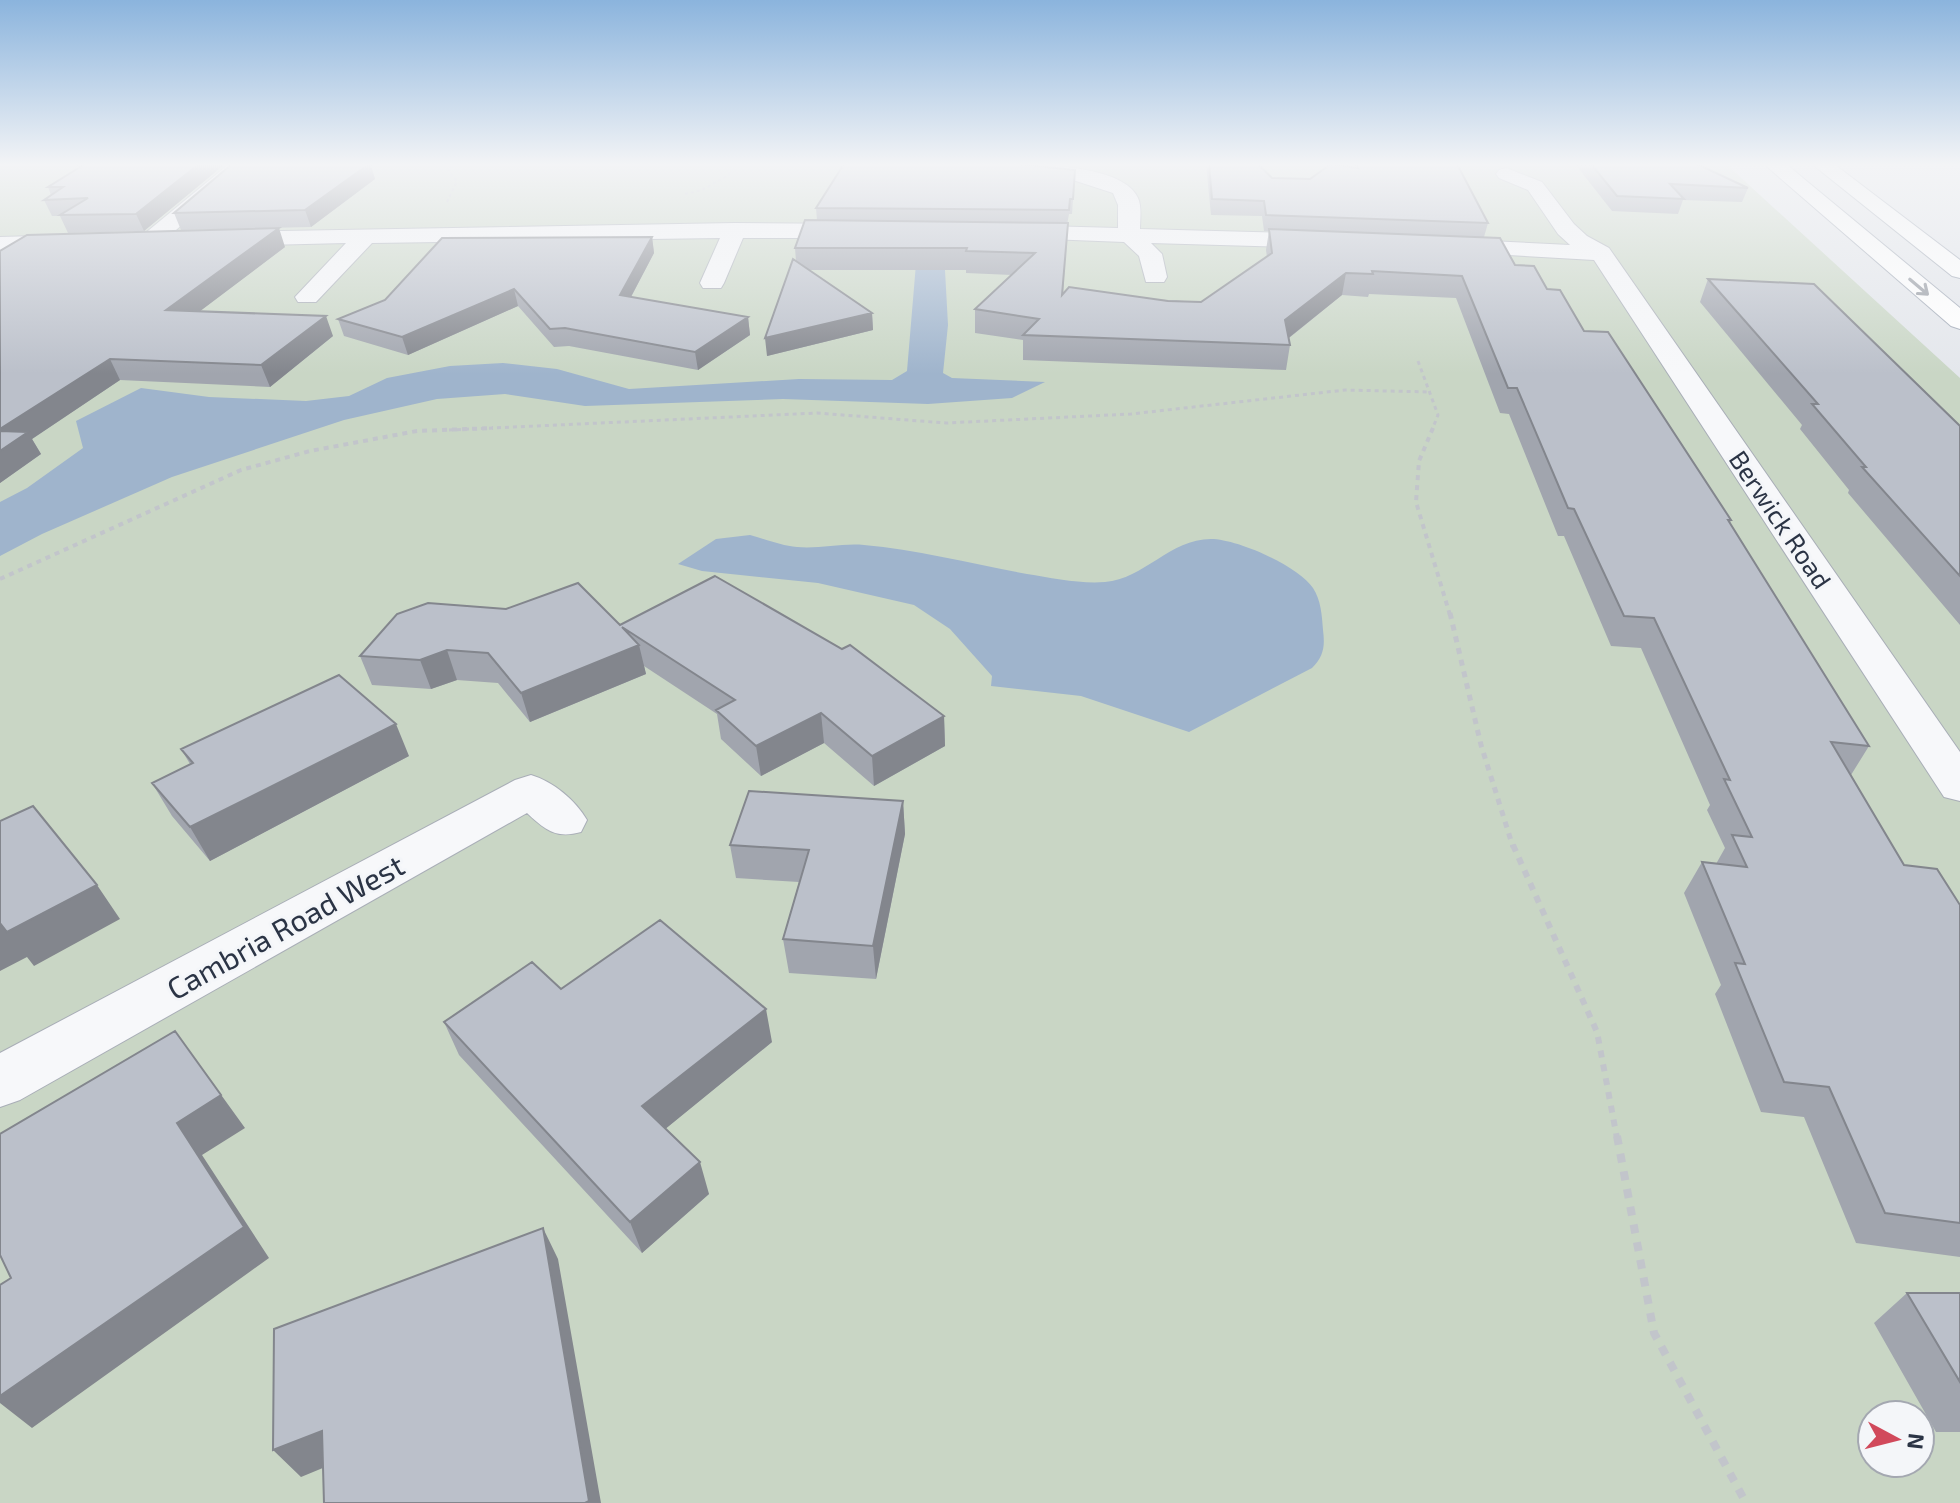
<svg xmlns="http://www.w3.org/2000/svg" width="1960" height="1503" viewBox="0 0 1960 1503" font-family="'Exo 2',sans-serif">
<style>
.green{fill:#c9d6c5;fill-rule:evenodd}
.water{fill:#9fb4cc}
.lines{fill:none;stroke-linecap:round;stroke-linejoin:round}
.street-casing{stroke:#a9aeb7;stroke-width:2}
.primary-casing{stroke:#a3abb8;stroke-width:2}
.path-far5{stroke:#c2c5cb;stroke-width:2;stroke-dasharray:3 3;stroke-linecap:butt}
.path-far4{stroke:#c2c5cb;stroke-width:3;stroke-dasharray:4 4;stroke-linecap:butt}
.path-far3{stroke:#c2c5cb;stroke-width:4;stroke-dasharray:5 5;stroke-linecap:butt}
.path-far2{stroke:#c2c5cb;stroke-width:5;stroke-dasharray:6 6;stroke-linecap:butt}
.path-far1{stroke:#c2c5cb;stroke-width:6;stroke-dasharray:7 7;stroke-linecap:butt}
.path{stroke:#c2c5cb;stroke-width:8;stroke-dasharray:9 9;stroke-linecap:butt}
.street{fill:#f7f8fa;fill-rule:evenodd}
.primary{fill:#fff;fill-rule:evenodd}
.wall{fill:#a1a5ae}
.shaded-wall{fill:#83868d}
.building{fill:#bbc0ca;stroke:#83868d;stroke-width:2}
.oneway{stroke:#959aa2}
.labels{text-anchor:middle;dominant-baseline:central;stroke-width:6;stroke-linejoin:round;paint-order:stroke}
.far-street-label{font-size:26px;fill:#2b3445;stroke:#f4f6f9}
.street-label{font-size:30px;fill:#2b3445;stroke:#f4f6f9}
</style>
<rect width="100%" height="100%" fill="#e4e7ec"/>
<path class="green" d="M0,164H1726L1960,378V1503H0ZM1872,1415H1920V1463H1872Z"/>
<path class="water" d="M917,252H944L948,325L943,373L952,378L1045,382L1012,398L928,404L783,399L585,406L505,394L437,399L344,420L172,477L42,534L0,556V502L27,488L83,448L76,421L141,388L209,397L306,401L349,396L387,378L450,366L503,363L557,369L629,389L799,379L892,380L907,371Z
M750,535C765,539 782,546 797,547C819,549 842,543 864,545C918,550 973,564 1027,574C1052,578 1080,584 1105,582C1144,579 1170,539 1211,539C1237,539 1299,566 1313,588C1321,600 1322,616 1323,630C1325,646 1324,656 1312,668L1189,732L1081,696L991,686L992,676L950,629L914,605L818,583L702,571L678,564L716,539Z"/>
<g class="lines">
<defs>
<path id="street" d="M229,164H251L159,245H143L140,240L143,235Z
M1015,164C1045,165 1124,166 1138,198C1142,207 1140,219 1140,229L1327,234L1335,236L1338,241L1335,246L1327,248L1151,243L1162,254L1167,277L1164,282H1146L1139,256L1124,242L1000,237L997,232L1008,225L1118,228V205L1113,193L1076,181L1008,174L1005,170Z
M1506,168L1542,182L1574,224L1587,236L1609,248L1960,752V801L1944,797L1594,260L1440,251L1437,246L1440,241L1448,239L1570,245L1558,234L1528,190L1499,178L1496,174L1499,170Z
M735,223L859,224L870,231L859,238H743L724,283L721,288H703L700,283L720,238L372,243L316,302H298L295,297L346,243L224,246L213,239L224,232Z
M71,235L79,237L82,242L79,247L0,251V237Z
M531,775C554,782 575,800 587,820L581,832C556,839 545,830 527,813L20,1100L0,1107V1053L515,780Z"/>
<path id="primary" d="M1764,164H1786L1960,308V329L1951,326Z
M1812,164H1834L1960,260V278L1952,276Z"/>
</defs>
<use href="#street" class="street-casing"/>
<use href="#primary" class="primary-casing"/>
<path class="path-far5" d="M685,194L702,190L729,175L733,164
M447,202L457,181L447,169L457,164"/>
<path class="path-far4" d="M1418,361L1438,415L1432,430
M449,430L817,413L946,423L1131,414L1345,390L1431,392"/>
<path class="path-far3" d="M1433,428L1419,461L1416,502L1450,615
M0,579L241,470L310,451L417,431L493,428"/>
<path class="path-far2" d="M1450,613L1481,745L1513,847"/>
<path class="path-far1" d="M1513,845L1597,1032L1617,1138"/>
<path class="path" d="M1617,1136L1654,1333L1746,1503"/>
<use href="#street" class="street"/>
<use href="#primary" class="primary"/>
</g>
<path class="wall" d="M77,164H225L144,231L68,233L60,216H52L44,200L51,195L48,187L78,168Z
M232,164H374L371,166L375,179L311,227L181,230L174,213Z
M1206,164H1258L1272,178L1310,179L1354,167L1355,164H1457L1488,223L1484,237L1515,265L1547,289L1584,331L1731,520L1730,523L1869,746L1851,775L1904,865L1960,905V1257L1856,1243L1804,1117L1761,1112L1715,994L1721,985L1684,893L1702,862L1716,864L1725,848L1707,810L1710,805L1641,648L1611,646L1564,536H1558L1509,414L1500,413L1456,298L1369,294L1368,297L1342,295L1289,338L1290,345L1286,370L1023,360V340L975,333V309L1012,275L966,273V270H809L872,313L873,330L767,356L796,261L795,248L817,220L816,208L1075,170L1072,214H1069L1067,225L1063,294L1201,302L1267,257L1266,250L1269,231H1264L1262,216L1211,215Z
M1575,164H1697L1748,188L1742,202L1683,200L1678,214L1612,211Z
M652,237L654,253L631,297L748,317L750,335L698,370L569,346L554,347L518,306L408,355L344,336L338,319Z
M285,247L200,311L333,336L270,387L120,380L32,439L41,454L0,483V251Z
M1708,279L1960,426V625L1848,493L1849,490L1800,429L1802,425L1700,302Z
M620,625L944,716L945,746L874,786L824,743L761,776L721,739L717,714L644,666L646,674L530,722L498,683L457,680L431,689L372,685L360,656Z
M181,749L409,756L210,861L172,816L152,783L190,764Z
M903,801L905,834L876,979L789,973L783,939L799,882L736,878L730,845Z
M444,1022L772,1042L665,1129L709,1194L642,1253L459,1055Z
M1907,1293H1960V1432H1936L1874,1323Z"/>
<path class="shaded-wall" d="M199,164H225L144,231L136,214Z
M353,164H374L371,166L375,179L311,227L305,210Z
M279,228L285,247L175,330L166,310Z
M652,237L654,253L623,312L620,295Z
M1346,273L1342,295L1281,344L1285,320Z
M514,289L518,306L408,355L402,337Z
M872,313L873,330L767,356L765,338Z
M326,316L333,336L270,387L261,365Z
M748,317L750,335L698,370L695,352Z
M110,359L120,380L32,439L41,454L0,483V429Z
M639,645L646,674L530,722L521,693Z
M447,650L457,680L431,689L420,660Z
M821,713L824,743L761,776L756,746Z
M944,716L945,746L874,786L872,756Z
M396,724L409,756L210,861L190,827Z
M903,801L905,834L876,979L873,946Z
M97,885L120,919L34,966L27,957L0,971V923Z
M766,1009L772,1042L653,1139L642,1106Z
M175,1031L245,1128L202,1155L269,1258L32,1428L0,1403V1396Z
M700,1162L709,1194L642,1253L630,1222Z
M543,1228L558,1259L601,1503H585Z
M322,1431L347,1458L301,1477L273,1450Z"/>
<path class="building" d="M85,164H199L136,214L60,215L88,198L44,200L63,187H48Z
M232,164H369L305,210L174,213Z
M844,164H1018L1075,170L1073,199H1070L1069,210L816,208Z
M1209,164H1258L1272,178L1310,179L1331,164L1358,168L1357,164H1457L1488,223L1266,215L1264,201L1212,199Z
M1591,164H1697L1748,188L1670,184L1684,199L1617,196Z
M805,220L1068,223L1062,295L1069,287L1168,301L1201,302L1272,253L1269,229L1500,238L1515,265L1534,266L1547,289L1560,290L1584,331L1608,332L1731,520H1728L1869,746L1831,742L1904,865L1937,869L1960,905V1223L1885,1213L1829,1087L1784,1082L1735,963L1745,964L1702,862L1747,867L1732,835L1752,837L1724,779L1730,780L1654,618L1624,616L1574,509L1568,508L1517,388H1508L1462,276L1372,271L1373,274L1346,273L1285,320L1290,345L1023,335L1039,319L975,309L1035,253L966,251L967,248H795Z
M279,228L166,310L326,316L261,365L110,359L0,429V251L27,235Z
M652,237L620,295L748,317L695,352L565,328L550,329L514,289L402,337L338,319L385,300L442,238Z
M793,259L872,313L765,338Z
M1708,279L1814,284L1960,426V576L1862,467H1866L1812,404H1818Z
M0,431L28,432L0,451Z
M715,576L842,649L850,645L944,716L872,756L821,713L756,746L716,710L735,700L622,627L639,645L521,693L488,653L447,650L420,660L360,656L397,614L428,603L506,609L578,583L620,625Z
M339,675L396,724L190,827L152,783L193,763L181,749Z
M749,791L903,801L873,946L783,939L809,850L730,845Z
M33,806L97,885L7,932L0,923V821Z
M660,920L766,1009L642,1106L700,1162L630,1222L444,1022L532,962L561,989Z
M175,1031L221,1095L177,1123L244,1227L0,1396V1285L11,1278L0,1255V1134Z
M543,1228L589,1501L585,1503H324L322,1431L273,1450L274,1329Z
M1907,1293H1960V1382Z"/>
<defs><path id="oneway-shaft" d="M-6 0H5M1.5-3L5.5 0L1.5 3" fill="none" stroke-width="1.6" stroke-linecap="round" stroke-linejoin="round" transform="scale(2)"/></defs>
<use class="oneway" href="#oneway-shaft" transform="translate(1919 287) rotate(40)"/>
<linearGradient id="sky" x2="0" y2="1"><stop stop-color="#8bb4dd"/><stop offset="0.44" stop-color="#f3f4f6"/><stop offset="1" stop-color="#f3f4f6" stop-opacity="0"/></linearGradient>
<rect width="1960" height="374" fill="url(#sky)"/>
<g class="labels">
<g class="far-street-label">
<text transform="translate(1781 519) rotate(56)">Berwick Road</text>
</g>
<g class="street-label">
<text transform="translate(285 926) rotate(-29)">Cambria Road West</text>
</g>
</g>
<g transform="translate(1896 1439) rotate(97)"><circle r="38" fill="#f4f6f9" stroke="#a4a8b1" stroke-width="2"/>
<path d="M0-6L14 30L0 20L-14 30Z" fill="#d1495b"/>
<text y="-12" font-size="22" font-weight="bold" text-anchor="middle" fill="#2b3445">N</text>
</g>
</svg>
